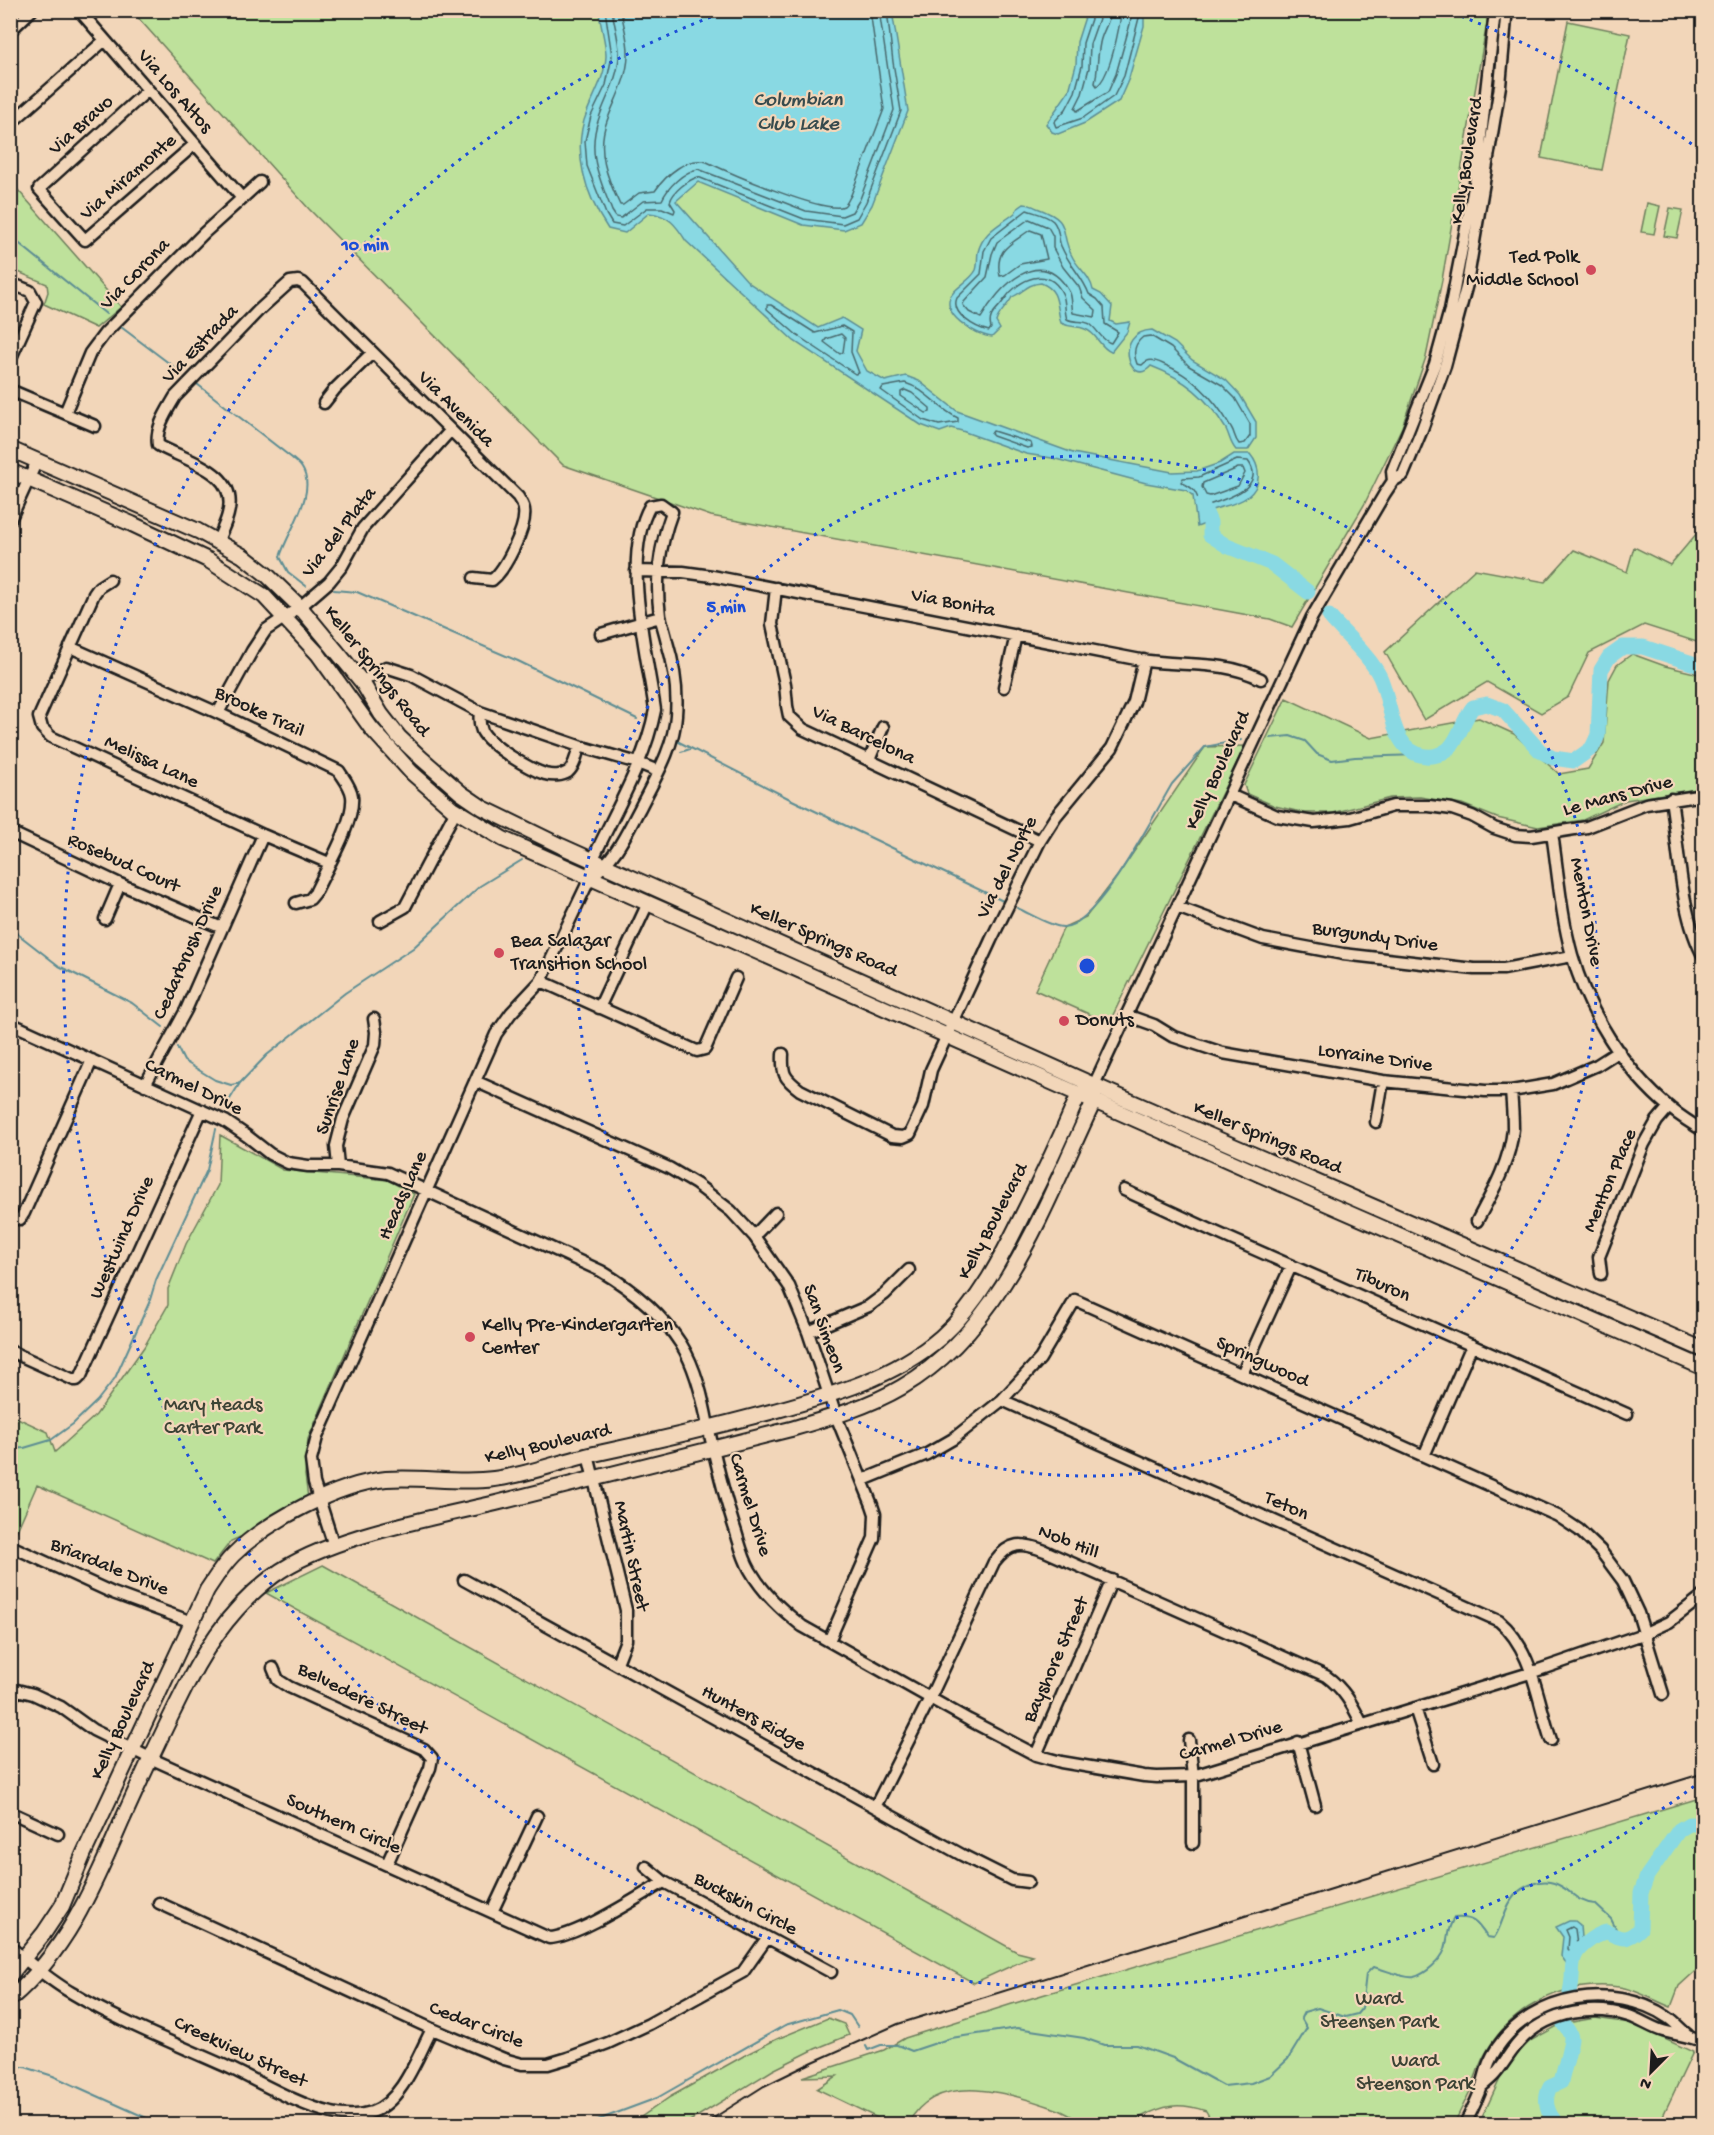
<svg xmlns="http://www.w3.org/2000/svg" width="1714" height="2135" viewBox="0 0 1714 2135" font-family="'Gochi Hand',sans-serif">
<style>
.green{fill:#bee19b;stroke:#6d7e5c;stroke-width:1.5}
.water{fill:#89d9e3;stroke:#5d8d93;stroke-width:1.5}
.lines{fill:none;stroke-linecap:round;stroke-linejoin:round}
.shore{stroke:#48686c;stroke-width:1.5}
.stream{stroke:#5d8d93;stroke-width:2}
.river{stroke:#89d9e3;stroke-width:15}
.minor-casing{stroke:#1c1c1c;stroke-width:15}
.major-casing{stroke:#1c1c1c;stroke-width:18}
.minor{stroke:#f2d6b9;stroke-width:10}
.major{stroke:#f2d6b9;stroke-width:14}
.rail{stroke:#1c1c1c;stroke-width:2}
.ring{fill:none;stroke:#1d4ed8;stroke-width:3;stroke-dasharray:3 6}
.poi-dot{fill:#d1495b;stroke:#f2d6b9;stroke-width:2}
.labels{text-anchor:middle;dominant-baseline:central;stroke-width:4.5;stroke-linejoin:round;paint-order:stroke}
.street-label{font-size:20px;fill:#1c1c1c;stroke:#f2d6b9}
.poi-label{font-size:20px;fill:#1c1c1c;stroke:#f2d6b9;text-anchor:start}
.park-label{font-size:20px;fill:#3c4335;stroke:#f2d6b9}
.water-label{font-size:21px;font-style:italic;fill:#374b4e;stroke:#f2d6b9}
.centre{fill:#1d4ed8;stroke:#f2d6b9;stroke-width:3}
.ring-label{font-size:18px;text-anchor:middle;font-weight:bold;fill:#1d4ed8;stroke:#f2d6b9;stroke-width:4.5;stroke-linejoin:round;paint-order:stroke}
</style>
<rect width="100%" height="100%" fill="#f2d6b9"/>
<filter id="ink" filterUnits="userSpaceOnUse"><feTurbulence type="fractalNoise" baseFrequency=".0167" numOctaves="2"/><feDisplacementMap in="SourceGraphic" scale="12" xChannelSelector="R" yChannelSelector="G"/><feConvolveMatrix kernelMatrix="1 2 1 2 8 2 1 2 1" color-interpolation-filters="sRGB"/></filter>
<g filter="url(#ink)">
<path class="green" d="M132,11H1489L1442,280L1426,357L1402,427L1364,505L1292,627L1270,619L711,516L563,465L309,209Z
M1568,21L1630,34L1602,170L1541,158Z
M10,181L121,307L96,328L44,304L48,292L47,284L11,269Z
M1647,203L1660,206L1654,234L1641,232Z
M1670,208L1683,210L1677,238L1664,236Z
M1703,526V644L1644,625L1589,653L1568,697L1541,713L1487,682L1424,720L1385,652L1475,569L1545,582L1574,550L1627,572L1634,547L1670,565Z
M1632,654L1665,666L1703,675V788L1626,800L1583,820L1538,827L1497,818L1462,804L1420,797L1390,798L1333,813H1305L1275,806L1247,794L1244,785L1286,698L1371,738L1479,718L1514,734L1559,774L1588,769L1604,743L1609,680L1617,665Z
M1245,746L1109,1023L1035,990L1064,927L1086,917L1118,875L1205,747Z
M220,1135L283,1170L388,1180L414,1194L308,1439L305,1475L308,1498L248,1540L240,1537L231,1541L213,1564L37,1485L11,1544V1415L48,1432L55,1452L96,1415L144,1347L168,1305V1289L186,1244L218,1185Z
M323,1565L1017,1952L1033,1956L974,1983L266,1593Z
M1703,1797V1964L1679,1986L1671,2007C1655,2001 1636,1989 1619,1987C1564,1980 1510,2007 1484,2056C1478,2067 1475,2080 1470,2091C1465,2102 1459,2113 1454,2124H1221L1211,2120L1206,2111C1178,2102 1164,2105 1139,2118V2124C1125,2124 1101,2128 1088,2124C1078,2121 1069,2114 1059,2110C1013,2093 936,2069 908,2124H890L817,2089L837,2076L802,2077L884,2050L905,2038L1012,2004Z
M828,2018L844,2024L849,2035L815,2049L773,2070L685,2124H631L670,2097L749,2053L777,2039Z
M1595,2018L1630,2023L1693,2052L1659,2124H1479L1506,2066L1530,2041L1561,2024Z"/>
<path class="water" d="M599,11H892L908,111L872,205L861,223L844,230L803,225L698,182L676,201L749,283L818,328L842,318L861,330L856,351L867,371L885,381L906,376L919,381L957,411L1073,453L1172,472L1197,471L1220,463L1234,454H1250C1261,467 1262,486 1247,497C1237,505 1221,506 1209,511L1210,522L1197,527L1193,496L1186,490L1146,483L1052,458L1026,454L962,431L951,428L940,432L921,425L794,341L686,241C676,225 669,215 649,213L625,233L608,229C586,196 571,151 587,112C594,94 605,77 606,56C606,42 600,25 599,11Z
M1089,11H1148L1144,17V26L1129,78L1119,101L1085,123L1058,134L1052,132L1046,124L1069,91L1076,65L1077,42L1084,20Z
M1024,204C1030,204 1032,206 1037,208C1075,222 1057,230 1073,258C1079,269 1091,277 1093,290L1101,294L1112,306L1110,321L1116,324L1130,322L1127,332L1111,352C1099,347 1097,333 1085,329C1076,325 1073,329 1061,323C1056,306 1060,290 1041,283C1026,284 1023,293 1012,297C1008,306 998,313 996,322L1000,329L992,337C977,336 936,313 953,293C959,285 971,280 976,270C978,265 977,258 978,252C983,231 1000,225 1015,213L1017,209Z
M1152,330L1175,343L1192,360L1226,380L1240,395L1256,422V438L1248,450H1236C1230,443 1230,437 1226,429C1207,397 1185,379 1151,366C1130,390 1112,332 1152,330Z
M1569,1921H1575L1580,1925L1581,1938H1587L1592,1934L1596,1938L1595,1941C1577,1950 1574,1958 1574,1977L1567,1976V1964L1561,1956L1563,1937L1556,1927Z"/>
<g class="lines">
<path class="shore" d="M605,10L612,56L606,85L591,116L585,141L587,166L606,214L612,224L623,226L647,208H662L674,213L675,210L670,202C673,191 688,180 698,177L804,219L843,224L857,218L866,202L901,111L893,62L887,10
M612,10C614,25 620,42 619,56C618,79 606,97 599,118C586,153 600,179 612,211L616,217L621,218L643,201L662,200C668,187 683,172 698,169L806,211L842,216L852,212L860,199L894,110L879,10
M621,10C623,25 629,41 628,56C627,80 615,99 607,121C596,150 607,178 620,205H623L639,193L655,191C666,175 687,156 707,162C728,172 826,215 844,206C847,204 849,198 851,195L884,109L870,10
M1094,10L1083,43L1082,66L1075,92L1066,109L1054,122L1056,127L1083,118L1114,96L1124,76L1141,10
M1102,10L1090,44L1089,68L1082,94L1075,108L1077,111L1108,92L1116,74L1130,24L1132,10
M1111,10C1110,23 1102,31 1100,43C1097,57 1098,70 1095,83L1097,86C1111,76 1119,28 1122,10
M1027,210C1035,213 1047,215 1053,221C1061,230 1057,240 1062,248C1069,265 1083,277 1089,294L1097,299L1104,307L1105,324L1118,332L1111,343C1102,341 1098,330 1090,324C1083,320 1074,323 1067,319C1064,311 1066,303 1063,295C1049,264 1018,279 1004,300C998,310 987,314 991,328L989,331C976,328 950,314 957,298L981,274L984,251L991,238Z
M1029,219L1048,227L1053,236V248L1063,267L1079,287L1083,298L1096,310L1095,317L1073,313C1071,306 1073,297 1069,291C1040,242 998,288 981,318L969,312L963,305L964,302L987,277L992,254L997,242Z
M1030,230L1041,234L1047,259L1020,264L1005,275L1000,276C994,249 1011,244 1030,230Z
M767,305H771L815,333L842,326L852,332L851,352L859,373L855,374L798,336L767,309Z
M841,334L845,338L843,352L840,354L824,342L826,339Z
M1151,336L1171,348L1189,366L1222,385L1235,398L1250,424V436L1245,443L1239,444C1234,438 1235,433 1231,427C1215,399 1193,376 1163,364C1154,360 1149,358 1142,365L1137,364C1133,354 1134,344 1143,337Z
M905,383C926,389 938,409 958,418V422L939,425L923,420L881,390L883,387Z
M905,390L912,393L930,408V412L926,413L901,396V392Z
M993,431L1031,443L1032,447L1027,448L993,436L991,434Z
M1237,460L1248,461C1269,489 1220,501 1202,507C1194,492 1199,491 1181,482L1183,478L1199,477Z
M1238,468H1243L1245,473L1238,486L1210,496L1206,495L1202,487L1203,483Z
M1572,1927L1575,1929L1577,1944L1570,1951L1568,1949L1569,1937L1566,1930Z"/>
<path class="stream" d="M10,236L106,314
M121,327L182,373
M197,384L292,458C295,461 300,464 302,468C318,493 287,532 280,557L288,572L306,586
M334,590L357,592L518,661L637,719
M1270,738L1290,736L1305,741L1317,754L1332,760L1355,757L1419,755
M677,741L790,799L1003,901
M681,752L690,749
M1017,908C1029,913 1051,927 1063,927C1097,928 1155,812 1172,784L1205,747L1241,740
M10,928L59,966L132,1003L163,1027
M177,1047L184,1061L215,1080L231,1085L240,1083
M225,1107L240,1083L267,1055L345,993L413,948L480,886L522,860
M10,1449L24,1448L51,1440L73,1424L97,1401L115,1378L149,1303L156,1280L207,1170L216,1129
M866,2046L868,2050L881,2045H897L912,2051L951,2038L1017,2028L1084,2038L1104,2045H1137L1173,2058L1224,2086L1251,2083L1270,2076L1288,2059L1307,2028L1301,2018L1304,2012L1318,2008L1345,2017L1357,2014L1362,2008L1366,1974L1373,1967C1384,1969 1404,1979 1414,1977C1426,1974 1441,1960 1445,1949C1449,1935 1446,1931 1454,1918C1472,1916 1477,1922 1487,1937L1494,1938C1503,1925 1504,1907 1515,1895C1523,1886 1541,1878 1554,1883C1570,1888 1576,1903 1595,1904L1611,1919L1621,1939
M10,2067H25L53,2076L160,2124
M587,2124L657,2098L785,2025L838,2010L850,2015L858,2027"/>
<path class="river" d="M1202,504L1210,522V535L1227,546L1272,564L1308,592
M1329,616C1344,634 1370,656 1380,677C1392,702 1390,753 1426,756C1434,757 1440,755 1447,750C1458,743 1463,719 1473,707L1487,704L1503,710L1540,751L1553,758L1574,761L1592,748L1598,735L1601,670L1609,657L1623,647H1643L1704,667
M1570,1992C1576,1967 1565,1957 1590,1940C1596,1936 1600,1933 1607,1932C1622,1940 1627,1941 1640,1929L1641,1893L1647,1876L1679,1830L1689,1824H1704
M1558,2124C1547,2114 1543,2100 1550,2087L1561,2082C1563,2073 1571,2045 1571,2039C1571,2033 1567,2029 1564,2025"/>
<defs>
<path id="minor" d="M79,10L241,197
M10,31L32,10
M148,90L39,189L85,240L195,144
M10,124L105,40
M10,283L30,291L36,302L10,360
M10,390L95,426
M324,403L335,389L372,353
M65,413L90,353L105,333L204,233L260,182
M1393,481L1392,471L1435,364L1450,310L1477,172L1494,20L1502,10
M10,520L37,461
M218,541C221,532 226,523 228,514C240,471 185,461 158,445C155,428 167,411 175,397L258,311L290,282L298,281L303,283L518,497C520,501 524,506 524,510C527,527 505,570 492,580L474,578
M636,571L683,572L712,576C855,604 997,633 1141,660C1182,667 1221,659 1261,679
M110,580L99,587L94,594L39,717L42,728L51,737L263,835L329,863
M776,588L772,624L785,684L787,706L789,716L803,729L1040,841
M601,634L660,617
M70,647L218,713L339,771C344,779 351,787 352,796C355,822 326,869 315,893L310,899L296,903
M362,682L386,667L411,675L480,712L579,746L638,763L658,771
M1004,687L1016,635
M480,712C479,719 479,724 482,731C490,746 529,769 545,774C552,776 562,776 568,772C575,766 577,754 579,746
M218,713L252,651L266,630L300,607L329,582L342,566L363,528L450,431
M869,760L883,727
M1230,795L1277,816L1314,822L1350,818L1393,806H1429L1452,809L1472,816L1494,828L1515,835L1531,836L1587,827L1646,804L1704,795
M1671,799C1679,847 1680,915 1704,957
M10,832L120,884L222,928
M1552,833C1558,873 1561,916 1572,955C1588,1012 1624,1070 1670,1108C1680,1116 1692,1124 1704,1131
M1177,907L1263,939L1343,954L1474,969H1504L1572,956
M105,919L120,884
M380,921L405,907L456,810
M541,981L697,1051L705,1049L736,978
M599,1008L648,903
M1126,1015L1154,1025L1172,1036L1223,1053L1383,1081L1485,1091H1511L1553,1084L1597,1065L1619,1051
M10,1023L225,1121L247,1136L270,1154L288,1163L308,1166H338L388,1173L601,1271C633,1290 661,1313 681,1344C696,1368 703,1399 708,1426C716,1462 724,1497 736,1532C740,1545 743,1558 750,1570C763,1593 782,1610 802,1626L969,1720L1036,1755L1061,1762L1144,1776L1157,1777L1193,1776L1530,1673L1643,1634L1669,1622L1704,1595
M783,1054C782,1074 784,1078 800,1090L892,1136L903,1137L910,1134L923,1106L931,1070L991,940L1040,841L1056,816L1112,748L1134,702L1144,660
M475,1081L669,1168L696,1184L731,1211L754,1236L789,1286L808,1332L836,1416L872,1505L875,1514L874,1538L829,1641
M145,1085L186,1010L263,835
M1094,1085L1312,617L1385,493L1393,481L1403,475L1421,432L1445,366L1467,284L1500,86L1506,19L1503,10
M1376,1122L1383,1081
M338,1166L336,1146L343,1119L375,1045L376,1032L374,1019
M1124,1190L1213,1231L1627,1414
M10,1219H20L24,1213L92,1060
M1477,1221C1492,1193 1510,1162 1513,1129C1513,1117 1512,1103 1511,1091
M754,1236L776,1213
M1601,1274L1599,1257L1644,1144L1657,1121L1669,1107
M808,1332L869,1306L885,1294L909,1270
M10,1351L74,1380H77L81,1376L202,1110
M1242,1374L1291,1266
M1002,1400L1499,1621C1533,1649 1537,1700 1551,1740
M588,1455L626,1610V1640L617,1663
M1424,1456L1472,1345
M863,1480L927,1454L953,1439L1002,1400L1040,1359L1075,1300L1558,1516L1579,1530L1600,1550L1623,1581L1638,1613L1663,1694
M334,1546L314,1483L311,1460L317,1437L496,1034L511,1013L541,981L590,878L593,859C615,811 645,762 655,710C647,653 621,557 650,506L661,504L672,512C659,547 655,579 660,616C662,624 665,633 667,642C674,665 678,690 676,715C674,748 655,778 640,808C625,836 616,858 590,878
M13,1547L113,1593L192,1622
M464,1580L962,1855L1012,1880L1028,1882
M273,1668L278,1680L289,1687L424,1749L432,1758L430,1768L387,1864
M10,1701L17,1690L33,1694L61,1707L93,1730L150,1758L549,1938C577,1937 638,1897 664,1882
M1415,1708L1433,1764
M1189,1740L1193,1776V1843
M1298,1742L1315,1805
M1036,1755L1112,1580
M875,1807L930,1698L994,1562C1010,1541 1022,1542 1045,1551L1326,1676C1344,1689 1352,1704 1362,1724
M10,1812L58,1834
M646,1867L664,1882L831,1972
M159,1903L432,2029L504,2059L522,2064H548L568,2058L608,2043L649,2024L743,1972L767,1938
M492,1912L537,1816
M10,1947C30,1963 49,1980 72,1993C122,2023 179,2045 232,2069C261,2083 301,2106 332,2113C344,2116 360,2116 372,2112C402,2102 418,2055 432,2029
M1482,2086C1487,2082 1492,2078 1496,2073C1506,2061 1512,2048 1524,2037C1551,2011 1595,2005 1629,2016C1641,2020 1652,2028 1663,2031C1678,2035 1690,2036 1704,2042
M1465,2124C1471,2112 1478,2099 1482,2086C1487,2070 1487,2063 1497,2048C1533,1994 1615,1982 1667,2017C1675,2022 1681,2030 1688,2035"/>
<path id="major" d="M10,449L198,531L243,556L267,575L300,607L362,682L381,714L399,737L421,758L461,793L483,808L561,846L1109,1092L1704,1350
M10,471L132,524L208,560L264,596L318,654L371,728L411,772L452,808L503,839L1268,1178L1704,1368
M10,1975L44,1933L62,1906L84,1853L207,1590C215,1578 223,1565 233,1555C267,1521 338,1484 386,1479C422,1476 458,1484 494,1479C528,1475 561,1461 594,1454C655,1441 714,1427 774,1411C832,1395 894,1378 941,1337C979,1303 1002,1257 1024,1212C1044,1173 1062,1134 1079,1094L1087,1089
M10,1999C66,1952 93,1888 121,1823C139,1783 157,1744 177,1704C201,1654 228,1610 273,1576C326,1537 432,1518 496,1503C595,1479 693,1454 791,1429C829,1418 868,1407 902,1387C1004,1328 1046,1201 1094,1101V1093"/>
</defs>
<use href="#minor" class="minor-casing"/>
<use href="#major" class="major-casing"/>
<use href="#minor" class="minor"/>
<use href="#major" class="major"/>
<path class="rail" d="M704,2124L764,2086L813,2062L898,2024L1704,1773"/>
</g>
</g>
<g class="ring">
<circle cx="1087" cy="966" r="510"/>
<path d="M1701 1781A1021 1021 0 1 1 721 13M1453 13A1021 1021 0 0 1 1701 151"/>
</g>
<g class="poi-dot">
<circle cx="1591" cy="270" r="6"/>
<circle cx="499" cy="953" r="6"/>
<circle cx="1064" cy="1021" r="6"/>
<circle cx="470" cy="1337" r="6"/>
</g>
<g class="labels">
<g class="street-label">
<text transform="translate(174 92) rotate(49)">Via Los Altos</text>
<text transform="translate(82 126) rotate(-42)">Via Bravo</text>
<text transform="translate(1468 161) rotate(-81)">Kelly Boulevard</text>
<text transform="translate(129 178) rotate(-41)">Via Miramonte</text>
<text transform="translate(136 275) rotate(-46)">Via Corona</text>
<text transform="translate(201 345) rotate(-46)">Via Estrada</text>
<text transform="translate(455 410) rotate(45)">Via Avenida</text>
<text transform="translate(340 533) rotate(-52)">Via del Plata</text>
<text transform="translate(953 604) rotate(11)">Via Bonita</text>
<text transform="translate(376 672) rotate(52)">Keller Springs Road</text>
<text transform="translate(259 713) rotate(25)">Brooke Trail</text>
<text transform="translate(863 736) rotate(26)">Via Barcelona</text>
<text transform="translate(151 763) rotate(25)">Melissa Lane</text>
<text transform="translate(1219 771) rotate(-65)">Kelly Boulevard</text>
<text transform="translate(1618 797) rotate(-15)">Le Mans Drive</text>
<text transform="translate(123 864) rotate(24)">Rosebud Court</text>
<text transform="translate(1008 868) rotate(-63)">Via del Norte</text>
<text transform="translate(1585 912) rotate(79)">Menton Drive</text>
<text transform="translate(1375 938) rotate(8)">Burgundy Drive</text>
<text transform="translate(823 941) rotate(24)">Keller Springs Road</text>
<text transform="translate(189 953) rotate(-66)">Cedarbrush Drive</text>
<text transform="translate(1375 1059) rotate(8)">Lorraine Drive</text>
<text transform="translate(339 1087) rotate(-71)">Sunrise Lane</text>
<text transform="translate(193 1088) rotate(26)">Carmel Drive</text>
<text transform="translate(1267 1139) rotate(23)">Keller Springs Road</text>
<text transform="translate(1611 1181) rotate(-67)">Menton Place</text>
<text transform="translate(404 1196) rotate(-66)">Heads Lane</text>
<text transform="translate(994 1222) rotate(-62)">Kelly Boulevard</text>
<text transform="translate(123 1238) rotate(-66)">Westwind Drive</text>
<text transform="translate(1382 1286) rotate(24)">Tiburon</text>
<text transform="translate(823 1329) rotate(70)">San Simeon</text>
<text transform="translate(1262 1363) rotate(24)">Springwood</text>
<text transform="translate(548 1445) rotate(-13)">Kelly Boulevard</text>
<text transform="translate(749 1505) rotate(73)">Carmel Drive</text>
<text transform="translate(1286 1507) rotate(24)">Teton</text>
<text transform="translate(1068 1543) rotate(22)">Nob Hill</text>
<text transform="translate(630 1556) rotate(78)">Martin Street</text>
<text transform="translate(109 1568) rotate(22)">Briardale Drive</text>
<text transform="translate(1057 1660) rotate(-66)">Bayshore Street</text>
<text transform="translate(362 1700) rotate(26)">Belvedere Street</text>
<text transform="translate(753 1719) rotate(29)">Hunters Ridge</text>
<text transform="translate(124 1721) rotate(-65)">Kelly Boulevard</text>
<text transform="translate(1231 1742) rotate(-16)">Carmel Drive</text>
<text transform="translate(343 1825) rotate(24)">Southern Circle</text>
<text transform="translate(745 1905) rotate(28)">Buckskin Circle</text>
<text transform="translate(476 2026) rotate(21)">Cedar Circle</text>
<text transform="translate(240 2053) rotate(25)">Creekview Street</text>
</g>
<g class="poi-label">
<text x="1579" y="258" text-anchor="end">Ted Polk<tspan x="1579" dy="23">Middle School</tspan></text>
<text x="511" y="942">Bea Salazar<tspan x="511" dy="23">Transition School</tspan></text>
<text x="1076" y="1021">Donuts</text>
<text x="482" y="1326">Kelly Pre-Kindergarten<tspan x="482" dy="23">Center</tspan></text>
</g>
<g class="park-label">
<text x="213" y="1406">Mary Heads<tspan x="213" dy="23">Carter Park</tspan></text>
<text x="1379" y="2000">Ward<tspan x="1379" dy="23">Steensen Park</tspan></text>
<text x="1415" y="2062">Ward<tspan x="1415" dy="23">Steenson Park</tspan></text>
</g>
<g class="water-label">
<text x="798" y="101">Columbian<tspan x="798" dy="24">Club Lake</tspan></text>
</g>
</g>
<circle cx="1087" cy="966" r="9" class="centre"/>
<g class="ring-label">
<text x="365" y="250">10 min</text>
<text x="726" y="612">5 min</text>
</g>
<rect width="1714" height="2135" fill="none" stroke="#f2d6b9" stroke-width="36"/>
<rect x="18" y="18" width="1678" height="2099" fill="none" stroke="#1c1c1c" stroke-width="2" filter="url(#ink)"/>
<g transform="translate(1651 2072) rotate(204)" stroke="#f2d6b9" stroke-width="4.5" paint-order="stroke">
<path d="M0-4.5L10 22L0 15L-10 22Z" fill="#1c1c1c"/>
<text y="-9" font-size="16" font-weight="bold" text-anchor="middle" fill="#1c1c1c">N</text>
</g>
</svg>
